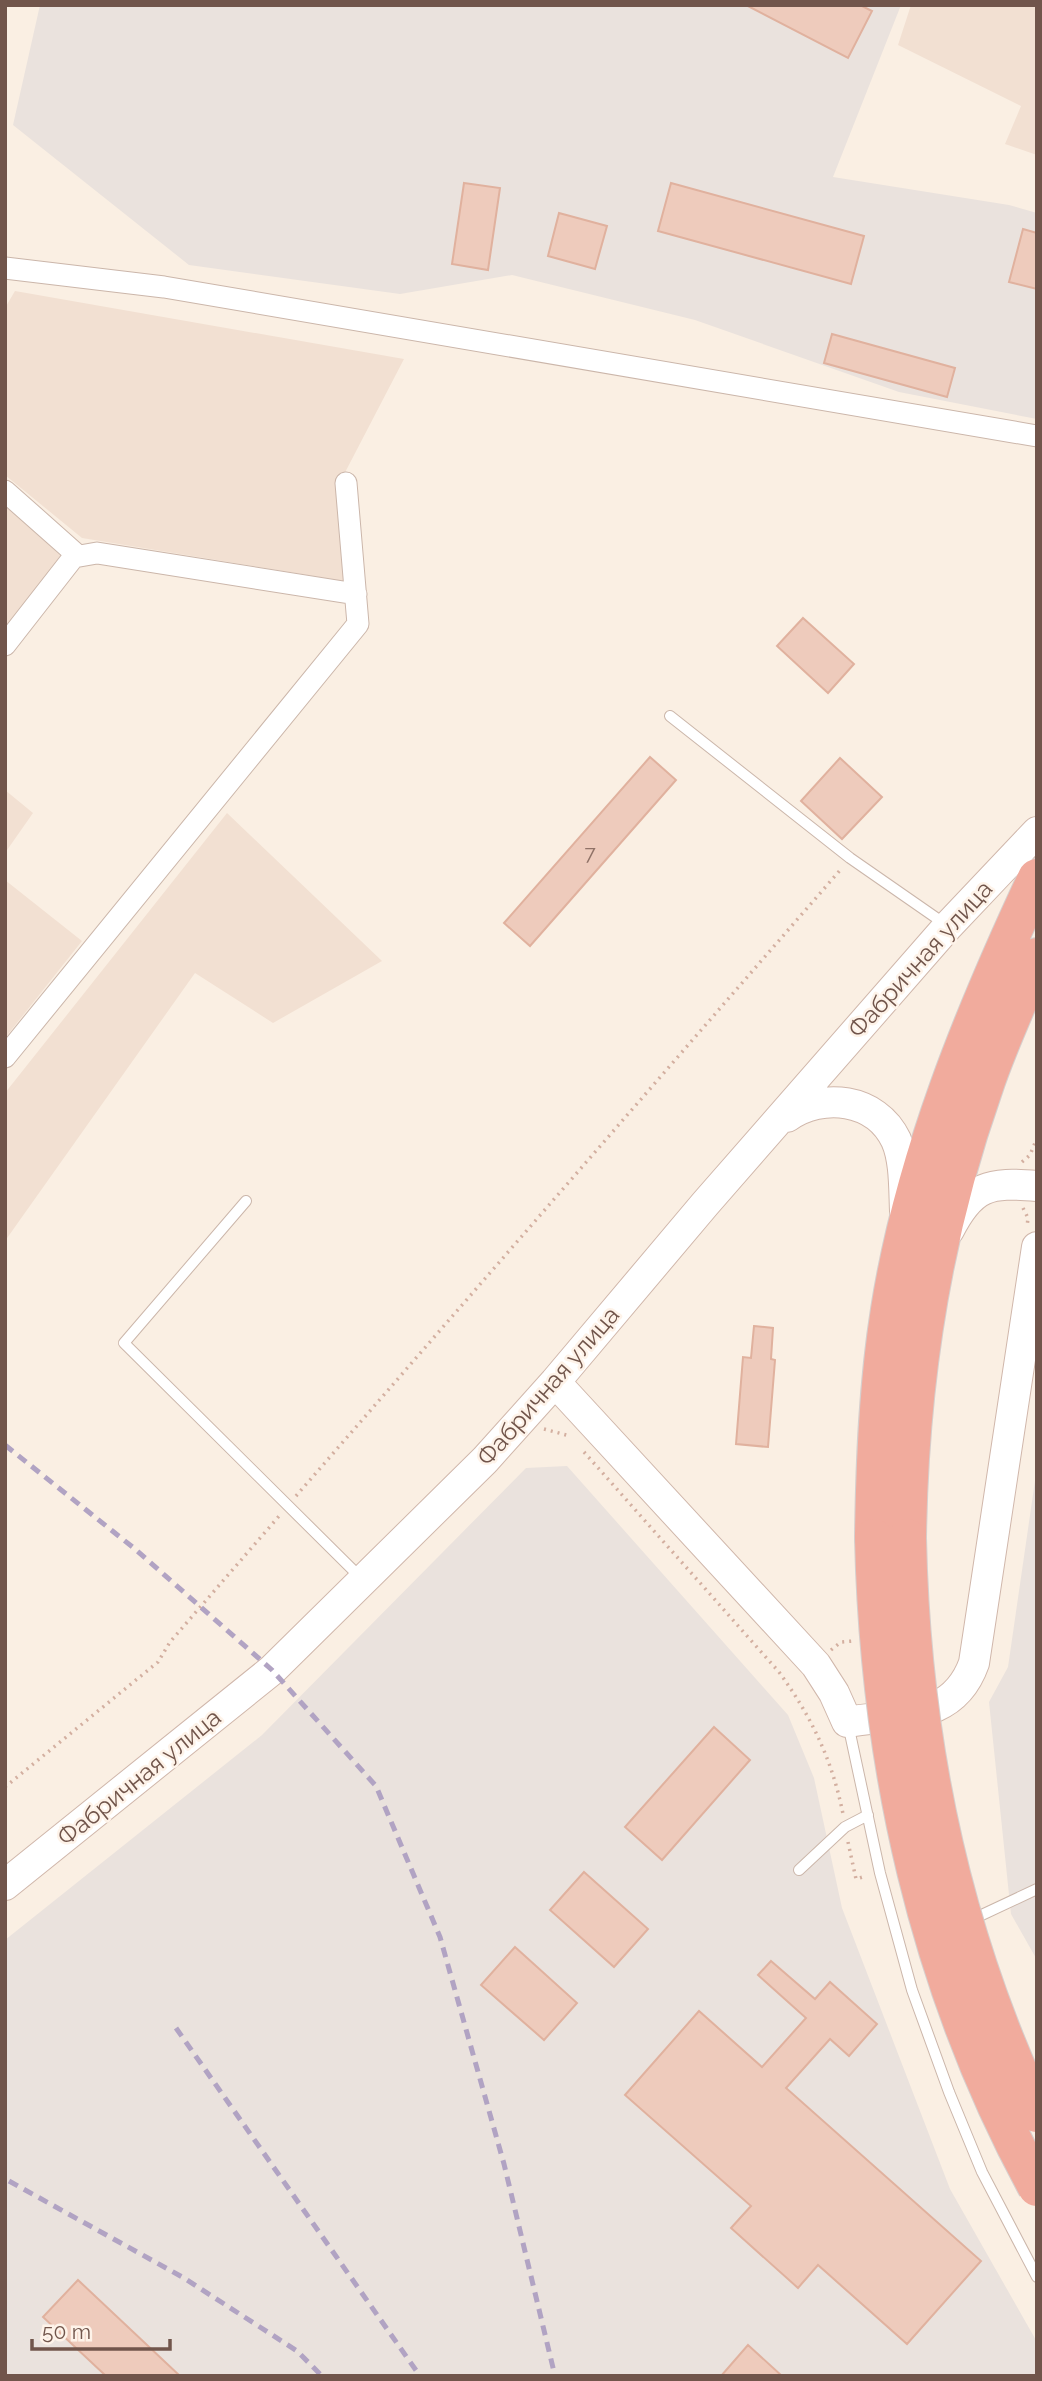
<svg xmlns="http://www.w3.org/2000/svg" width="1042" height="2381" viewBox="0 0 1042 2381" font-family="Raleway,sans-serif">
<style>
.residential{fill:#f2e0d2}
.industrial{fill:#eae2dd}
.building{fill:#eecbbc;stroke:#e0b19e;stroke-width:2}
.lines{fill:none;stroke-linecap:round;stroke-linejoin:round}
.lane-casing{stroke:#cbb6aa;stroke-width:12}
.street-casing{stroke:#cbb6aa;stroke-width:23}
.secondary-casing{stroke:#d0b7ab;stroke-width:32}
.highway-casing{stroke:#d7cfcd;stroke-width:40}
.path{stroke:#d3afa0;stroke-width:3.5;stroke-dasharray:2 5;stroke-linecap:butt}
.lane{stroke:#fff;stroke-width:10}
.street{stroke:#fff;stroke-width:21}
.secondary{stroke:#fff;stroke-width:30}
.highway{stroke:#f1ab9d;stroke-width:38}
.rail{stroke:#b1a3c3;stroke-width:5;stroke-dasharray:10 7;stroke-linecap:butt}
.highway-bridge-casing{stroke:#d7cfcd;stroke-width:40;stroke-linecap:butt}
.highway-bridge{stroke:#f1ab9d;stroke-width:38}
.labels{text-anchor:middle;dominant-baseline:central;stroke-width:5;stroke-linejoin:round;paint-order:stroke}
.number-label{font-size:21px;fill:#907267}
.street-label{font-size:24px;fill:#71554b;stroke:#fef3e9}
</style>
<rect width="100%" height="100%" fill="#faefe3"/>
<path class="residential" d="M911,5H1037V155L1005,144L1021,106L898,45Z
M15,291L404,359L339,484L344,581L82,538L5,475V308Z
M5,502L67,562L5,635Z
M5,790L33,813L5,853Z
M227,813L382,961L273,1023L195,973L5,1241V1093Z
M5,880L82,941L5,1038Z"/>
<path class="industrial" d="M40,5H901L833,177L1009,205L1037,213V419L899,392L695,320L512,275L400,294L189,265L13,125Z
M567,1466L788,1715L814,1778L842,1908L950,2189L1037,2342V2376H5V1940L262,1735L526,1468Z
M1037,1467V1960L1011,1914L989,1702L1008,1667Z"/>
<path class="building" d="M746,5H860L872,11L848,58Z
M464,183L500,188L488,270L452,264Z
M671,183L864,236L851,284L658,231Z
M559,213L607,226L595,269L548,256Z
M1023,229L1037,233V289L1009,282Z
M832,334L955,368L947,397L824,363Z
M803,618L854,664L828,693L777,646Z
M650,757L676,780L530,946L504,923Z
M840,758L882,797L842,839L801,801Z
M754,1326L773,1328L771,1359L775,1360L768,1447L736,1444L743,1357L751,1358Z
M714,1727L750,1760L662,1860L625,1827Z
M584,1872L648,1929L614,1967L550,1910Z
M515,1947L577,2003L544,2040L481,1985Z
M771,1961L815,1999L830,1982L877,2024L849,2056L830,2039L786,2088L981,2261L907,2344L818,2265L798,2288L731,2228L751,2206L625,2095L699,2011L762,2067L806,2018L758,1975Z
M78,2280L180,2376H106L43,2317Z
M748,2345L782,2376H721Z"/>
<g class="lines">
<defs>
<path id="lane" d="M670,716L850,858L945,924
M246,1201L124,1343L361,1578
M848,1724L880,1873L912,1990L949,2092L982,2172L1037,2277
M799,1870L845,1827L868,1815
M971,1920L1037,1889"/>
<path id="street" d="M5,268L164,287L1037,436
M5,491L76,554L5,645
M74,557L97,553L356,594
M5,1057L358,624L346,483"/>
<path id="secondary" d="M787,1117C822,1092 876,1098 896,1140C905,1160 904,1189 905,1211
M949,1230C972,1185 989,1182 1037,1186
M555,1382L816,1665L834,1693L847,1722C900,1713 953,1722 974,1663L1037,1247
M5,1885L272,1670L485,1460L555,1382L705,1204L948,926L1037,832"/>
<path id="highway" d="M874,1538C875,1462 878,1385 890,1310C914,1158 973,1015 1037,878
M907,1538C909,1385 932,1234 983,1090C998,1044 1019,1001 1037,957"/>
</defs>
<use href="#lane" class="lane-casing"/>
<use href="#street" class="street-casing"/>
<use href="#secondary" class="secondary-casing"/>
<use href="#highway" class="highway-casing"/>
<path class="path" d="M1022,1162L1030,1155L1037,1138
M1023,1208L1028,1218L1027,1227
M544,1429L570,1436
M584,1452L779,1672C811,1716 832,1759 843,1814
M296,1496L842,868
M831,1650L841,1642L853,1641
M5,1787L158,1662L170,1642L280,1515
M848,1842L856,1879L866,1876"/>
<use href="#lane" class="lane"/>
<use href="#street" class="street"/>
<use href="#secondary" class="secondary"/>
<use href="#highway" class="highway"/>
<path class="rail" d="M5,1445L135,1549L272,1670L376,1786L440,1937L504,2164L555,2376
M176,2028L420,2376
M9,2181L184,2278L297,2351L322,2376"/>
<defs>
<path id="highway-bridge" d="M874,1538C879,1764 928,1987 1037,2187
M907,1538C911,1737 951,1932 1037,2113"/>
</defs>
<use href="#highway-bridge" class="highway-bridge-casing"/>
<use href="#highway-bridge" class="highway-bridge"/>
</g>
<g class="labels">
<g class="number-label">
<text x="590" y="852">7</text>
</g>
<g class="street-label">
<text transform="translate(920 959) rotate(-48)">Фабричная улица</text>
<text transform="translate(548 1386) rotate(-49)">Фабричная улица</text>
<text transform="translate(139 1777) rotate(-39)">Фабричная улица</text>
</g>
</g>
<rect width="1042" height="2381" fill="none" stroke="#71554b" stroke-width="14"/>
<path d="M32 2339v10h138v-10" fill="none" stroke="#71554b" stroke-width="3.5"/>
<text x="42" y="2339" font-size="21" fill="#71554b" stroke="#fef3e9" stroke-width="5" paint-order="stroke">50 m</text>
</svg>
